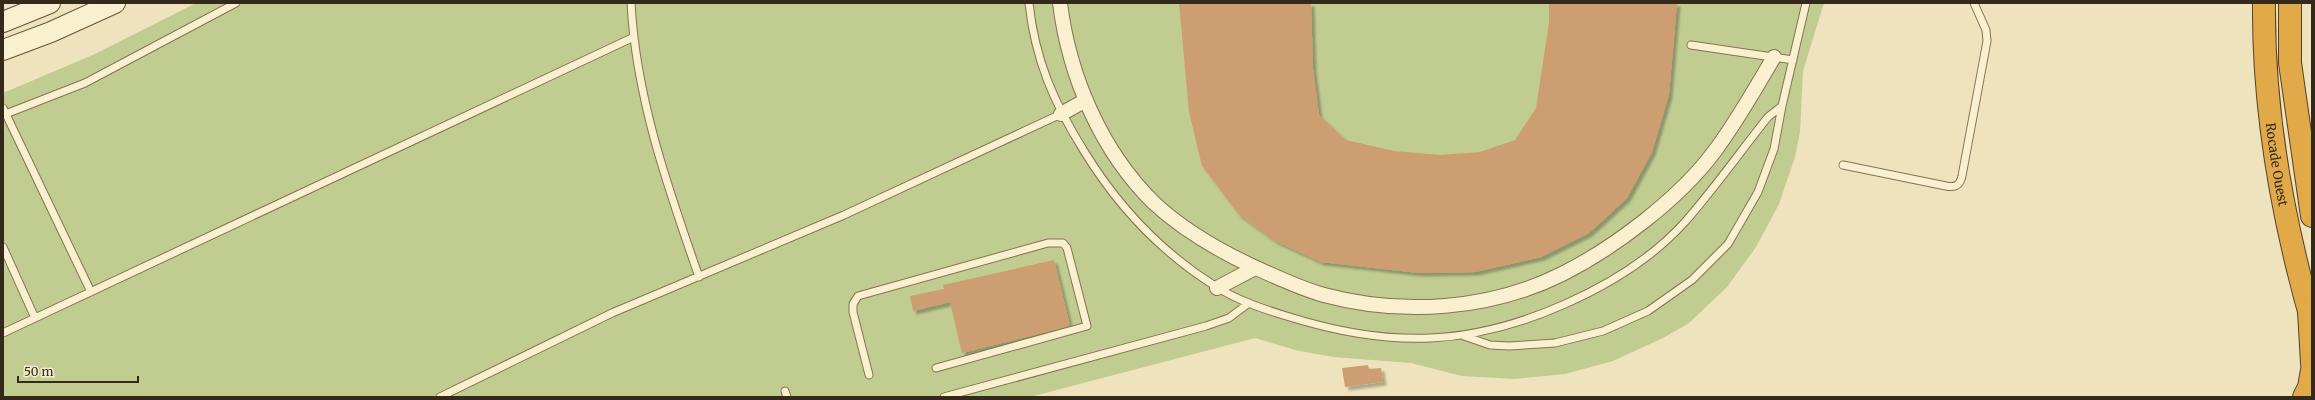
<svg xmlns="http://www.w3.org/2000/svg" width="2315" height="400" viewBox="0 0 2315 400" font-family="Merriweather,serif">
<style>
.green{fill:#c1cc90}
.building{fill:#cd9e71;filter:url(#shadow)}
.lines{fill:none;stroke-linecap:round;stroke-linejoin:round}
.lane-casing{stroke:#867255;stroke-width:9}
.street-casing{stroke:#867255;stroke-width:16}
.secondary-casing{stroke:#675339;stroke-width:22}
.highway-casing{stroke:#53402a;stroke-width:24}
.lane{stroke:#f9f0cf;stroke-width:7}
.street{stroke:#f9f0cf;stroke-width:14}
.secondary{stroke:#f9f0cf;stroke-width:20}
.highway{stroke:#e2a948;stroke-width:22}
.labels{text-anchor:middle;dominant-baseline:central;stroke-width:4;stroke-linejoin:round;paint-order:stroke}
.street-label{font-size:13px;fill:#34291b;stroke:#f6eccb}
</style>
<defs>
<filter id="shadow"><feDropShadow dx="3.5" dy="3.5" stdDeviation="1" flood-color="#0004"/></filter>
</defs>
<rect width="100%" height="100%" fill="#eee3bc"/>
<path class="green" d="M196,3H1824L1803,71L1800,132L1795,157L1779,204L1756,247L1727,287L1689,323L1663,338L1613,361L1565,374L1515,379L1462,376L1411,363L1333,357L1295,350L1255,338L1030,397H3V93L95,54Z"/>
<path class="building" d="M1179,3H1311L1313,69L1319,115L1346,140L1394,151L1441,155L1480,152L1515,140L1536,108L1549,23V3H1677L1669,94L1652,152L1627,198L1589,233L1541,257L1475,272L1419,273L1321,262L1275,241L1239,215L1202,166L1189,112Z
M1054,260L1070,326L962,353L950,302L913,311L910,296L944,289L943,285Z
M1368,365L1369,369L1381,368L1383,382L1345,387L1342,368Z"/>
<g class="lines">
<defs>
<path id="lane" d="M631,3C636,98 668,188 699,277
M1029,3C1035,60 1054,103 1084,151C1117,205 1161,252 1215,286C1238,301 1266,310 1293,318C1391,348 1471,346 1565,304C1608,285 1652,258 1684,223C1714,189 1740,152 1768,117L1782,106
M1691,45L1793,60
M3,108L91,292
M3,115L85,83L236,3
M1843,165L1946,186C1956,188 1960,185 1962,176L1987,41L1986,30L1974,3
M3,247L35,318
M3,333L634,37
M1464,336L1490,345L1509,346L1555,343L1603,331L1648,311L1692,280L1728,244L1758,192L1774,149L1782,106L1806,3
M869,375L853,312V304L858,296L1048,243H1063L1067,248L1087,326L936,368
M785,391L787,397
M440,397L612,313L844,215L1061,114
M944,397L1206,326L1229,318L1249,303"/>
<path id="street" d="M1060,3C1069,76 1101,151 1154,203C1183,230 1216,249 1252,266C1276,277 1299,288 1324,295C1402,316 1490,310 1562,274C1614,248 1679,199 1714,152C1736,123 1755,89 1774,57
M1061,114L1086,100
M1217,288L1255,268"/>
<path id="secondary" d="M3,22L50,3
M3,50L51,32L115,3"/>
<g id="highway">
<path id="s1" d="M2264,3C2263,112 2282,217 2312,322"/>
<path d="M2290,3V63L2312,216"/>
<path d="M2309,311L2312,363"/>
<path d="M2304,397L2309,387L2312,370"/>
</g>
</defs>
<use href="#lane" class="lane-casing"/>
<use href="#street" class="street-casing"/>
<use href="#secondary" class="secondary-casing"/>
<use href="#highway" class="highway-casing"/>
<use href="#lane" class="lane"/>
<use href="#street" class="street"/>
<use href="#secondary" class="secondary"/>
<use href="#highway" class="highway"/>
</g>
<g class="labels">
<g class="street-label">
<text stroke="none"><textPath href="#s1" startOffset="162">Rocade Ouest</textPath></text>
</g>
</g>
<rect width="2315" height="400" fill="none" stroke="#34291b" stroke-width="8"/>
<path d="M18 376v6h120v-6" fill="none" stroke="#34291b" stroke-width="2"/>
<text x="24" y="376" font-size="12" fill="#34291b" stroke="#f6eccb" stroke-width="3" paint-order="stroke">50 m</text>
</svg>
